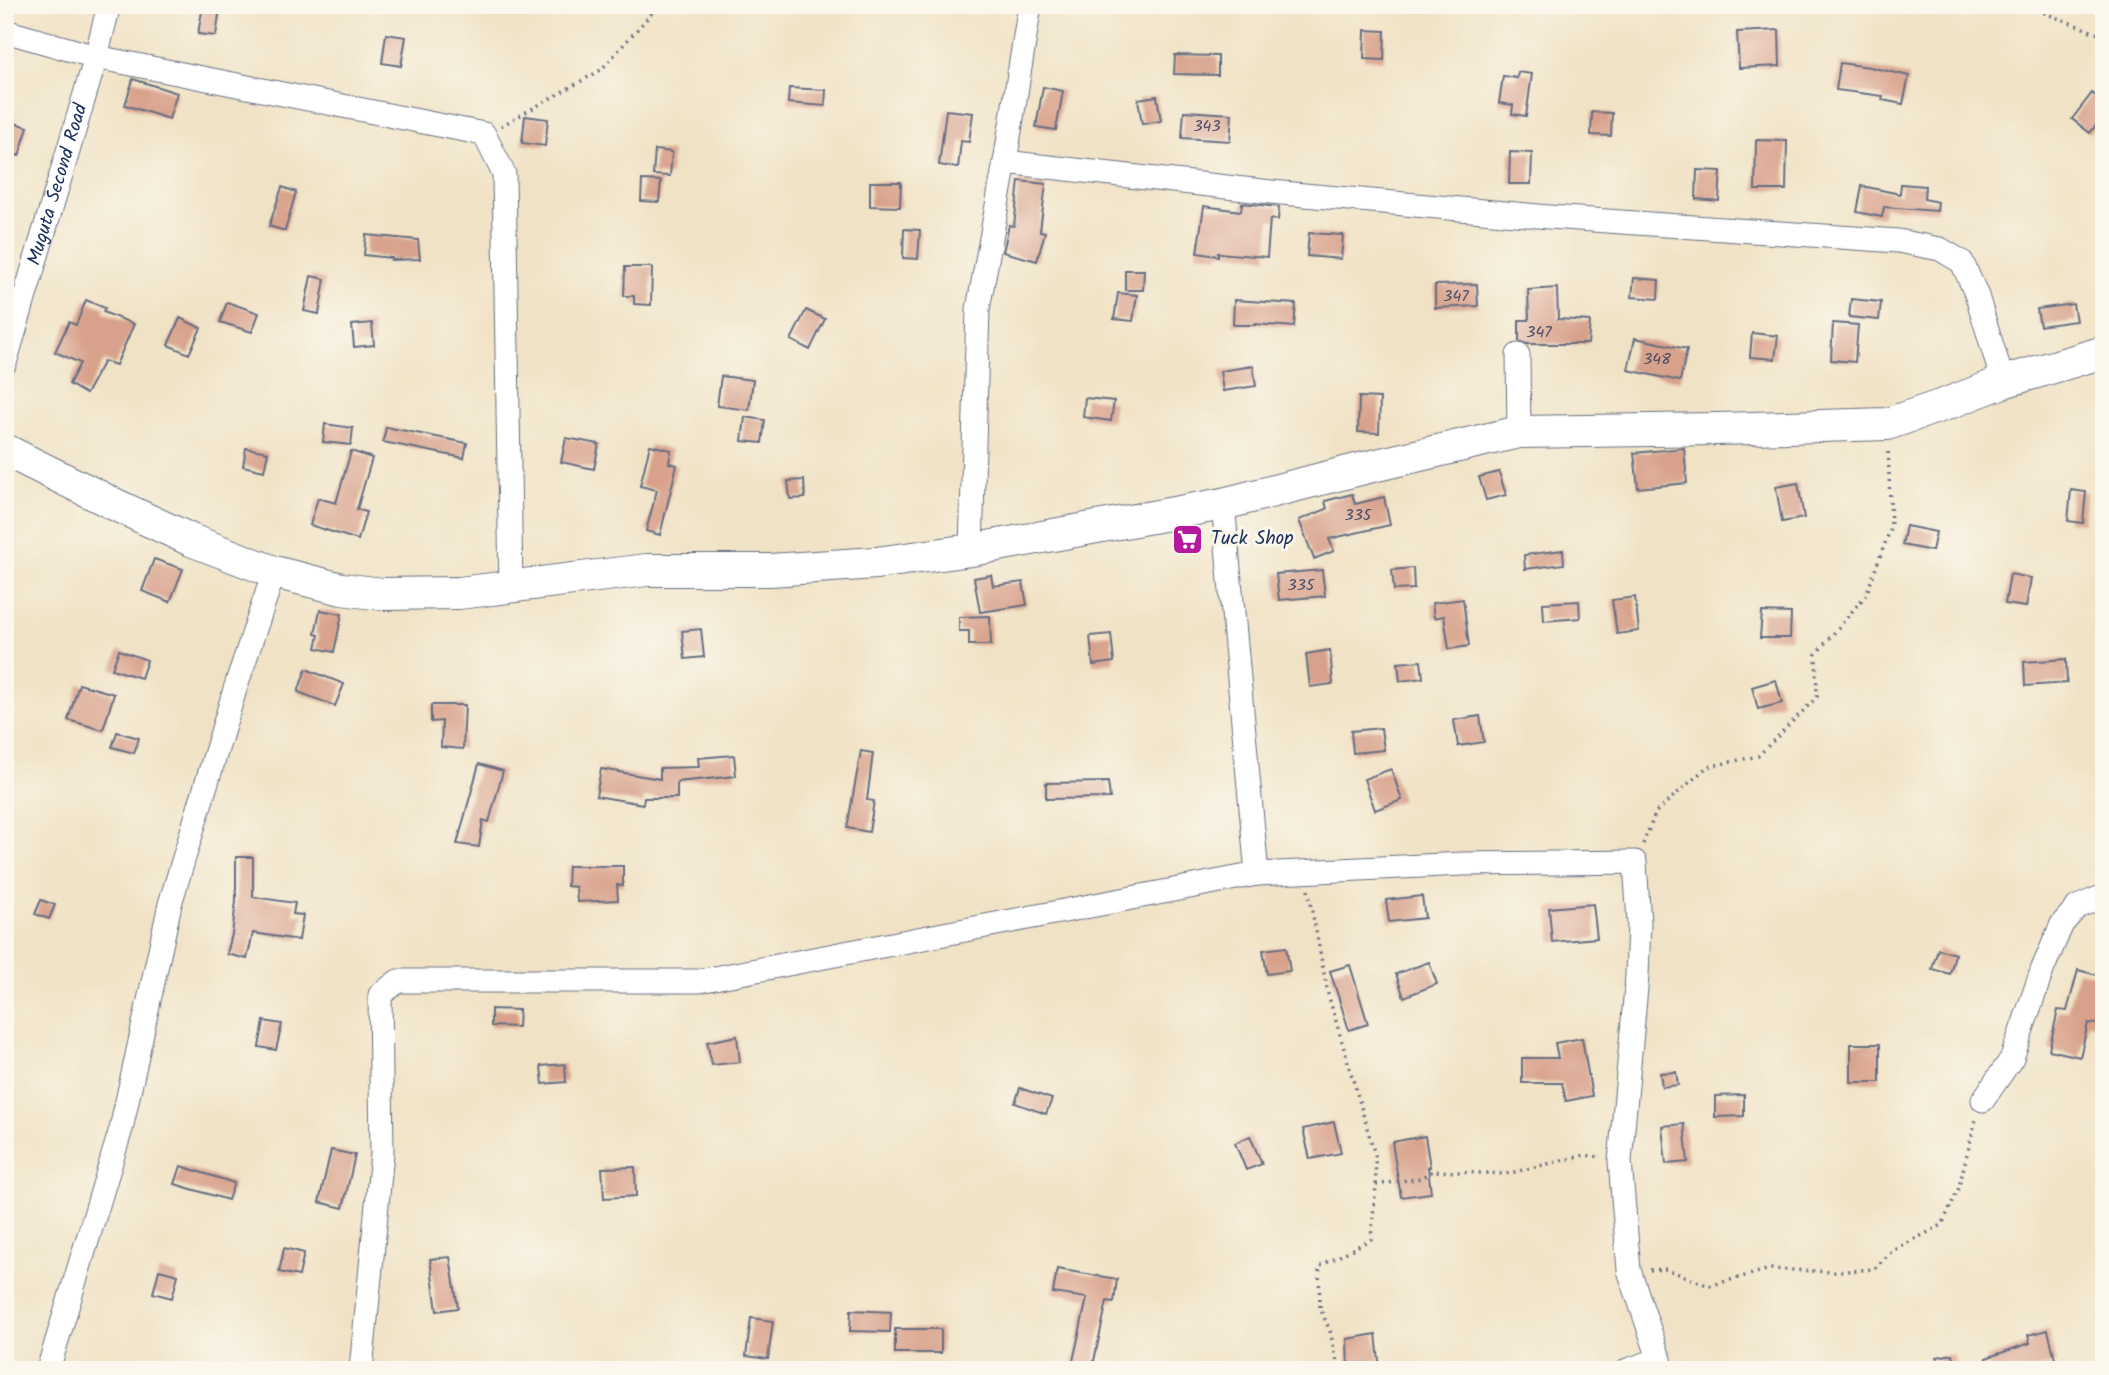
<svg xmlns="http://www.w3.org/2000/svg" width="2109" height="1375" viewBox="0 0 2109 1375" font-family="Kalam,sans-serif">
<style>
.building{fill:#d8a18b}
.lines{fill:none;stroke-linecap:round;stroke-linejoin:round}
.street-casing{stroke:#666e82;stroke-width:25}
.secondary-casing{stroke:#666e82;stroke-width:34}
.path{stroke:#666e82;stroke-width:3.5;stroke-dasharray:2 5;stroke-linecap:butt}
.street{stroke:#fff;stroke-width:23}
.secondary{stroke:#fff;stroke-width:32}
.labels{text-anchor:middle;dominant-baseline:central;stroke-width:6;stroke-linejoin:round;paint-order:stroke}
.number-label{font-size:16px;fill:#4a4c69}
.street-label{font-size:19px;fill:#1b2f5e;stroke:#fbf7ec}
.poi-label{font-size:19px;fill:#1b2f5e;stroke:#fbf7ec;text-anchor:start}
</style>
<rect width="100%" height="100%" fill="#fbf7ec"/>
<filter id="ink" filterUnits="userSpaceOnUse"><feTurbulence type="fractalNoise" baseFrequency=".0143" numOctaves="2"/><feDisplacementMap in="SourceGraphic" scale="14" xChannelSelector="R" yChannelSelector="G"/><feConvolveMatrix kernelMatrix="1 2 1 2 8 2 1 2 1" color-interpolation-filters="sRGB"/></filter>
<filter id="wash" filterUnits="userSpaceOnUse"><feTurbulence type="fractalNoise" baseFrequency=".00686" numOctaves="4" result="noise"/><feDisplacementMap in="SourceGraphic" scale="28" xChannelSelector="R" yChannelSelector="G"/><feGaussianBlur stdDeviation="1.57" result="paint"/><feColorMatrix in="noise" values="0 0 0 0 0 0 0 0 0 0 0 0 0 0 0 0 0 1.4 0 .05"/><feComposite in="paint" operator="in"/></filter>
<g filter="url(#wash)">
<rect width="100%" height="100%" fill="#f0e2c5"/>
<g id="blocks">
<path class="building" d="M203,5L220,8L216,36L198,34Z
M1365,30L1385,31L1384,60L1364,59Z
M1779,30L1780,66L1739,68L1737,32Z
M386,34L406,37L401,66L382,63Z
M1175,55L1218,56V75L1174,74Z
M1840,63L1870,67L1909,76L1903,104L1882,100L1883,96L1836,90Z
M1518,72L1532,74L1526,116L1512,114L1513,105L1499,103L1503,76L1517,78Z
M133,79L177,93L169,119L125,105Z
M1043,87L1063,91L1056,130L1036,127Z
M789,88L826,90L825,106L788,103Z
M2092,93L2104,102V115L2090,133L2072,119Z
M1157,96L1161,121L1142,124L1138,99Z
M946,110L973,113L969,142L961,141L958,168L939,165Z
M1184,111L1232,114L1230,141L1182,138Z
M1592,112L1612,113L1611,136L1591,135Z
M525,116L548,119L545,146L522,143Z
M5,120L28,127L19,156L5,152Z
M1756,140L1787,141L1786,190H1755Z
M655,150L672,152L670,176L653,175Z
M1510,152L1532,153L1531,184H1509Z
M1697,170L1721,171L1719,201L1696,199Z
M642,180L661,181L659,202L641,201Z
M1019,181L1046,184L1040,231L1045,232L1037,261L1003,252L1009,225L1014,226Z
M870,182H901L900,207L870,206Z
M1901,184L1925,186L1924,199L1938,202L1937,211L1884,207L1882,217L1857,212L1862,186L1900,194Z
M282,187L296,192L285,231L269,226Z
M1242,203L1279,207L1278,220L1270,219L1267,257L1218,253V256L1197,253L1204,206L1241,211Z
M904,229L920,230L918,259L903,258Z
M1309,233L1343,235L1341,259L1307,256Z
M366,235L418,240L420,259L391,260L392,258L364,255Z
M625,267H652L651,305L634,304V296H624Z
M1125,270H1144L1143,290H1125Z
M311,276L325,279L319,314L304,311Z
M1634,278L1659,280L1658,299L1632,297Z
M1477,284L1478,306L1435,308V285Z
M1557,288L1558,319L1590,321L1588,344H1526L1519,341V320H1529L1528,290Z
M1118,293L1137,295L1133,321L1114,319Z
M1851,299L1881,302L1879,320L1849,317Z
M86,300L105,308L103,312L134,324L116,365L104,361L86,394L69,384L80,363L55,352L69,322L76,325Z
M1234,300L1296,304L1294,327L1255,324V325H1233Z
M227,302L259,313L252,332L220,322Z
M2073,304L2076,321L2040,326L2037,309Z
M806,310L825,319L810,350L791,340Z
M180,318L201,328L189,354L168,345Z
M372,323L374,345L354,347L352,325Z
M1833,323L1858,325L1855,362L1831,360Z
M1752,333L1778,336L1775,359L1750,357Z
M1635,338L1687,349L1680,381L1628,370Z
M1253,366L1256,386L1223,391L1220,371Z
M721,376L753,380L749,410L717,406Z
M1359,397L1380,398L1379,433L1358,432Z
M1085,398L1114,401L1111,421L1083,417Z
M745,417L765,420L762,443L742,441Z
M325,424L353,428L351,445L323,442Z
M386,427L467,443L464,458L383,442Z
M566,438L599,444L594,469L561,462Z
M650,445L671,450L669,463L677,465L660,535L646,531L657,490L640,486Z
M246,448L268,452L264,471L243,466Z
M1684,448L1687,483L1638,488L1634,453Z
M351,451L372,458L357,509L366,512L358,540L310,525L318,498L336,503Z
M1499,472L1506,495L1486,500L1479,477Z
M804,480L805,498L790,499L788,481Z
M1798,483L1804,518L1782,522L1776,487Z
M2071,490L2086,492L2083,523L2068,521Z
M1352,494L1355,504L1384,497L1390,525L1329,539L1334,551L1314,559L1299,520L1327,509L1325,501Z
M1906,526L1936,532L1932,551L1902,545Z
M1563,550L1564,564L1525,569L1524,555Z
M154,559L183,569L170,602L142,591Z
M1413,568L1414,589L1394,590L1392,570Z
M1322,570L1325,596L1279,600L1276,574Z
M2010,574L2031,578L2026,607L2005,604Z
M991,575L993,586L1023,582L1027,605L980,612L974,578Z
M1635,597L1639,631L1617,634L1612,600Z
M1463,599L1469,646L1449,649L1444,616L1434,618L1432,603Z
M1579,601L1580,618L1544,621L1543,603Z
M320,610L342,614L334,652L316,648L319,635L315,634Z
M1762,612L1791,613L1790,638H1760Z
M990,616L991,645H969V631H959V617Z
M701,629L704,657L685,659L682,631Z
M1111,634L1114,662L1093,665L1090,636Z
M119,650L147,660L141,678L112,669Z
M1330,650L1333,684L1310,687L1306,654Z
M2066,659L2067,683L2025,686L2024,662Z
M1421,661L1423,678L1400,681L1398,663Z
M306,669L344,684L335,706L298,692Z
M1776,680L1782,703L1758,709L1752,687Z
M79,684L114,694L103,730L68,720Z
M431,705H465L463,749L441,747L442,721L431,722Z
M1480,716L1484,742L1458,746L1454,720Z
M1381,728L1384,750L1353,753L1351,731Z
M117,732L139,738L134,753L112,747Z
M861,751L873,753L867,800L874,801L869,832L847,828Z
M734,755L736,776L677,782V798H644L643,804L596,796L601,769L660,779V768L699,767L698,758Z
M479,764L503,771L489,822L483,820L479,847L457,844Z
M1391,769L1402,800L1375,810L1364,779Z
M1108,782L1110,798L1046,799V783Z
M236,857H253V897L295,903L293,914L303,915L299,940L253,933L247,959L227,954L232,934L236,901Z
M568,866H623V886L617,885L618,900L577,902L576,887L567,886Z
M1422,896L1425,918L1389,922L1386,900Z
M41,900L55,905L49,919L35,914Z
M1593,904L1597,938L1552,942L1549,908Z
M1286,947L1290,971L1267,974L1263,950Z
M1938,949L1955,954L1950,974L1932,969Z
M1429,962L1437,984L1404,997L1396,974Z
M1350,965L1368,1024L1349,1030L1330,971Z
M2078,970L2104,977V1025L2088,1023L2080,1057L2049,1050L2058,1010L2067,1011Z
M491,1009L519,1010L518,1027L491,1026Z
M264,1021L282,1024L276,1050L259,1047Z
M737,1036L740,1062L712,1065L707,1042Z
M1582,1038L1592,1096L1566,1101L1562,1083H1522V1058H1558L1555,1043Z
M1851,1044H1880V1082H1851Z
M565,1064L566,1082L543,1084L541,1066Z
M1676,1072L1678,1085L1662,1087L1660,1073Z
M1020,1088L1052,1099L1046,1114L1015,1103Z
M1744,1095V1116L1715,1117V1096Z
M1334,1122L1341,1153L1310,1159L1303,1129Z
M1684,1124L1688,1162L1666,1164L1662,1126Z
M1250,1136L1262,1164L1246,1170L1235,1143Z
M1425,1136L1430,1167H1428L1431,1193L1401,1197L1392,1142Z
M331,1150L355,1155L343,1208L319,1202Z
M181,1166L234,1183L228,1200L175,1184Z
M635,1167L636,1196L604,1198L602,1168Z
M284,1248L304,1253L299,1276L279,1272Z
M450,1257L458,1308L437,1311L430,1259Z
M1057,1269L1117,1279L1114,1302L1107,1301L1092,1370H1071L1087,1298L1053,1293Z
M159,1270L178,1275L172,1298L153,1293Z
M851,1310L891,1312L890,1332L850,1331Z
M751,1318L773,1321L768,1359L746,1356Z
M895,1329H941V1353H895Z
M2048,1330L2056,1363L2030,1370H1990L1986,1358L2030,1343L2028,1335Z
M1376,1334L1380,1370H1348L1347,1339Z
M1953,1354L1957,1370H1940L1937,1357Z"/>
</g>
</g>
<g filter="url(#ink)">
<use href="#blocks" fill-opacity="0" stroke="#666e82" stroke-width="2"/>
<g class="lines">
<defs>
<g id="street">
<path d="M5,31L96,57L484,134L504,174L511,587"/>
<path d="M1005,162L1271,192L1549,217L1898,241L1940,249L1962,262L1977,296L2003,382"/>
<path d="M1518,355L1519,432"/>
<path id="s1" d="M5,363L96,57L109,5"/>
<path d="M1223,504L1257,874"/>
<path d="M971,550L978,309L1005,162L1030,5"/>
<path d="M1983,1100L2012,1058L2043,968L2062,924L2077,907L2104,896"/>
<path d="M48,1370L121,1129L170,904L236,686L274,572"/>
<path d="M361,1370L382,1153L380,995L398,981H699L1257,874L1463,864L1635,862L1639,923L1637,977L1620,1161L1629,1270L1663,1370"/>
<path d="M1628,1370L1660,1359"/>
</g>
<path id="secondary" d="M5,450L118,506L191,540L274,572L342,589L382,594L459,593L647,570H770L876,563L971,550L1223,504L1364,468L1519,432L1717,429L1887,424L1946,404L2003,382L2104,352"/>
</defs>
<use href="#street" class="street-casing"/>
<use href="#secondary" class="secondary-casing"/>
<path class="path" d="M2024,5L2104,36
M501,126L601,70L659,5
M1643,844L1656,812L1707,767L1758,756L1817,697L1816,654L1866,595L1891,527L1888,447
M1308,890L1328,994L1375,1155L1376,1185L1371,1239L1319,1267L1320,1308L1330,1331L1339,1370
M1376,1185L1420,1178L1433,1171L1506,1174L1585,1155L1600,1157
M1650,1270L1666,1269L1709,1286L1770,1269L1834,1272L1874,1269L1892,1251L1942,1225L1958,1190L1976,1119"/>
<use href="#street" class="street"/>
<use href="#secondary" class="secondary"/>
</g>
</g>
<defs>
<symbol id="supermarket-square" viewBox="-11 -11 22 22"><rect x="-9" y="-9" width="18" height="18" rx="4" fill="#b5179e" stroke="#fbf7ec"/><path d="M-6-5.5h2.5l.6 2H6L4.5 2H-2.5L-4.4-4H-6ZM-1.5 3.2a1.3 1.3 0 1 0 .1 0ZM3 3.2a1.3 1.3 0 1 0 .1 0Z" fill="#fff"/></symbol>
</defs>
<g fill-rule="evenodd">
<use href="#supermarket-square" x="1170" y="522" width="35" height="35"/>
</g>
<g class="labels">
<g class="number-label">
<text x="1207" y="126">343</text>
<text x="1456" y="296">347</text>
<text x="1539" y="332">347</text>
<text x="1657" y="359">348</text>
<text x="1358" y="515">335</text>
<text x="1301" y="585">335</text>
</g>
<g class="street-label">
<text stroke="none"><textPath href="#s1" startOffset="186">Muguta Second Road</textPath></text>
</g>
<g class="poi-label">
<text x="1211" y="539">Tuck Shop</text>
</g>
</g>
<rect width="2109" height="1375" fill="none" stroke="#fbf7ec" stroke-width="28"/>
</svg>
